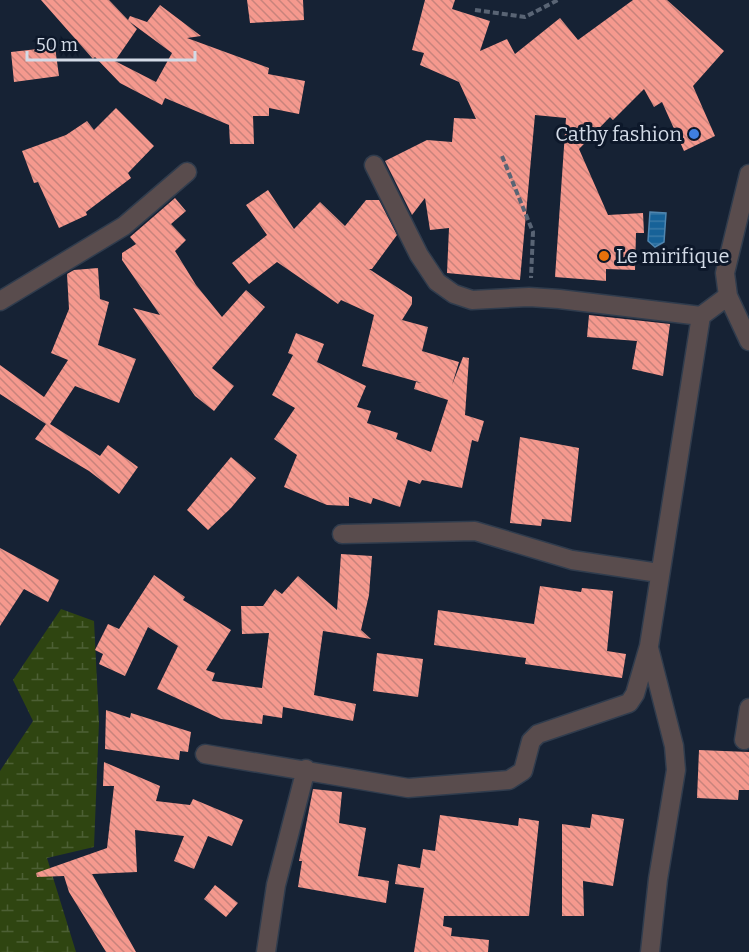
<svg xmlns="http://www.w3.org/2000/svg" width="749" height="952" viewBox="0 0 749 952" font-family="Bitter,serif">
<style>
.wetland{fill:url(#wetland-marsh)}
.water{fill:url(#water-rules);stroke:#4f86b0;stroke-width:1.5}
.building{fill:url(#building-back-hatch);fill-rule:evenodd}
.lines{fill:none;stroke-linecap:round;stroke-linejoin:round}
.minor-casing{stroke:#303c4d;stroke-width:21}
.path{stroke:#596474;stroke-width:4;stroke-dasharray:6 3;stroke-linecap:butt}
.minor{stroke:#594c4d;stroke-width:18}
.shop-dot{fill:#3f7fe0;stroke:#0d182a;stroke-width:2}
.food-dot{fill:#e8710a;stroke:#0d182a;stroke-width:2}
.labels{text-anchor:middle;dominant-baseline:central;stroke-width:6;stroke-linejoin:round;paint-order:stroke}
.poi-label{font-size:20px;fill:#d3dbe7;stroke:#0d182a;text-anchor:end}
</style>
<defs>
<pattern id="wetland-marsh" width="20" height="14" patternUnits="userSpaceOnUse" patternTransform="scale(1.5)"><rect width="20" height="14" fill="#2f4511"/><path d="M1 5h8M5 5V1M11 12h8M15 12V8" fill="none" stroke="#4c5f34"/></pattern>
<pattern id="water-rules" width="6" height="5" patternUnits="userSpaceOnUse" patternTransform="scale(1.5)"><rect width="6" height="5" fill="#176298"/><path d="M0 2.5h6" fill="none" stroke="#3878a6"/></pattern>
<pattern id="building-back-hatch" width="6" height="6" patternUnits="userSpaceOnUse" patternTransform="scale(1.5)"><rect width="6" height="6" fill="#f5998e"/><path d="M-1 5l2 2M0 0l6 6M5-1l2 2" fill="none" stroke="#c8837c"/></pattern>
</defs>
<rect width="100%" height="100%" fill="#162234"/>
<path class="wetland" d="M61,609L94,621L99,722L94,847L47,858L76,952H0V771L33,721L13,680Z"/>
<path class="water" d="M650,212L666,213L664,242L655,247L648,241Z"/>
<path class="building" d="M41,0H109L128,20L130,16L147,22L160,5L201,36L187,38L269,68L268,74L305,81L299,114L269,108V116H253L254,144H230L229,125L165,98L162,105L120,83L95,57L93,59ZM130,22L172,53L156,82L115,61L137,29Z
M247,0H303L304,20L250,23Z
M425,0H455L452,9L490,21L480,51L507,39L515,54L560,18L578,40L633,0H667L724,51L693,86L715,136L684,151L662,102L654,107L644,89L613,120L610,117L579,149L608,215L643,213L644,233H636L635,270L606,269V281L555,277L566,118L535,115L520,280L447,273L449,228L430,230L425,198L412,215L385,161L427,140L452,142L454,118L476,119L459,82L420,65L424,53L412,50Z
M55,47L59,76L14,82L11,52Z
M116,108L154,146L128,173L131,178L86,212L87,215L59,228L38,182L34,183L22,151L66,135L87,121L94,130Z
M268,190L294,229L320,202L345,226L366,200H379L397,235L372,269H369L412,297V304L402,320L428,327L422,351L459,362L452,385L463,357L469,358L465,415L484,421L478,442L472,440L462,488L422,480L420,484L408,480L400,507L373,498L371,504L349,497V506L327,505L284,487L297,455L274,439L295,408L272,395L293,355L288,353L296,333L324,344L317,362L366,386L357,407L371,411L367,423L398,433L396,439L431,452L448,400L414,389L416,382L422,383L362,366L374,315L341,300L338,304L277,262L249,284L232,263L267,235L246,205Z
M175,198L186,211L171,224L186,240L175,251L196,285L222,317L246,290L265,307L212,368L234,386L214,411L195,396L133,308L160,315L122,260V253L136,244L130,237Z
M98,268L100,299L109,302L98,345L136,359L119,403L75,386L50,424L100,456L108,445L138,467L119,494L89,471L35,439L46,424L0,394V365L44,397L68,360L51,353L69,309L67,274L74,270Z
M589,315L670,324L663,376L632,369L637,341L587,337Z
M520,437L579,448L571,522L542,519L541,526L510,523Z
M231,457L256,478L231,508L208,530L187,510Z
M0,548L59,580L48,602L24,589L0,626Z
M341,554L372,556L369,595L361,630L371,639L323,631L314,695L356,704L353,721L283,707L282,718L263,715L262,724L221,719L157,689L178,646L148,627L125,676L99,664L103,654L95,650L108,624L119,629L154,575L185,597L183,600L231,630L206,670L215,673L212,681L262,688L269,633L242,634L241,606H263L275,589L282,594L298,576L337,610Z
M540,586L581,592L582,588L613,591L607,651L626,654L622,678L525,664L526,658L434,645L438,610L534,624Z
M377,653L423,659L418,697L373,691Z
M106,710L130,718L131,713L191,732L188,752L180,751L179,760L105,749Z
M699,750L749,752V790H739L738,800L697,798Z
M104,762L160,786L156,801L190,805L193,799L243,820L232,846L208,836L194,869L174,861L184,836L135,830L137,872L92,874L136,952H106L69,892L64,876L37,877L36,873L107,848L114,786H103Z
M313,789L342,792L339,823L366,828L358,876L389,881L386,903L298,887L302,861H299Z
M592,814L624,819L613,886L583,881L584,916H562V824L590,828Z
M440,815L518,826L519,818L539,821L529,916H444L443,926L452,928L451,936L489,940L488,952H414L424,888L395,884L398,864L420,868L423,849L435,851Z
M215,885L238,903L226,917L204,899Z"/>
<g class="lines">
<defs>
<path id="minor" d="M374,165L419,255L437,282L454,294L472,300L529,297L559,299L701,316
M749,174L725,273L728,296L749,341
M0,301L124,226L187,172
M342,534L475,531L572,560L659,573
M649,648L674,746L676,770L658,879L650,952
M744,740L749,708
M205,754L408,788L509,780L523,771L531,741L538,734L629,703L635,694L649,646L701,316L728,296
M266,952L276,885L306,769"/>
</defs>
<use href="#minor" class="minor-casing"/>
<path class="path" d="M475,10L525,17L558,0
M502,156L533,232L531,278"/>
<use href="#minor" class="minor"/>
</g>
<circle class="shop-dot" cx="694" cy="134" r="6"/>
<circle class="food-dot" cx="604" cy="256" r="6"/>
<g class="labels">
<g class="poi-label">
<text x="682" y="134">Cathy fashion</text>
<text x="616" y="256" text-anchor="start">Le mirifique</text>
</g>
</g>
<path d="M27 51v9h168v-9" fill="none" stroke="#d3dbe7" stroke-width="3"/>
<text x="36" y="51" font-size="18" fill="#d3dbe7" stroke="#0d182a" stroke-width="4.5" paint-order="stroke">50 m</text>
</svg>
